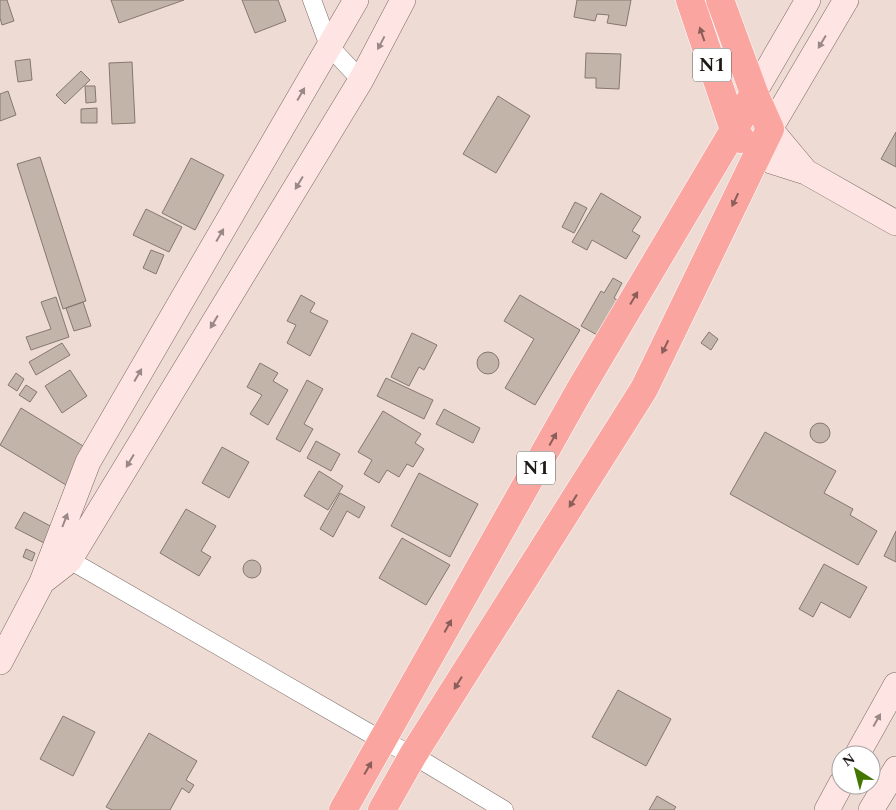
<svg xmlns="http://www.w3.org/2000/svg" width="896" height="810" viewBox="0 0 896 810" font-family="Spectral,serif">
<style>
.building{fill:#c2b4a9;stroke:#85786e}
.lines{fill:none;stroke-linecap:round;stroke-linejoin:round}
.street-casing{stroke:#7b6a64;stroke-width:19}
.secondary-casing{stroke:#7b6a64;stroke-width:26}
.highway-casing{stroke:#fff;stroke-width:29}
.street{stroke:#fff;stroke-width:18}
.secondary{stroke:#fee4e2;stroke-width:25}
.highway{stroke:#faa59f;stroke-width:28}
.oneway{fill:#8c5e5a}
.oneway2{fill:#998886}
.labels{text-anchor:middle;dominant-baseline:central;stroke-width:4.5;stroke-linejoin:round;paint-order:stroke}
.shield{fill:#fff;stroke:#625d5c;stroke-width:1}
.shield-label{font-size:19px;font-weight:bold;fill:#1e1816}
</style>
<rect width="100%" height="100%" fill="#eddbd4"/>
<path class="building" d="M0,0H7L14,21L2,25L0,18Z
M111,0H184L119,23Z
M242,0H278L286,21L255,33Z
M577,0H631L626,26L607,23L609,15L597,14L595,21L574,17Z
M586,53L621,54L619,89L596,88V78H585Z
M30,59L32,80L18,82L15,61Z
M132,62L135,123L112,124L109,63Z
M81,71L90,80L65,104L56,95Z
M85,86H95L96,102L86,103Z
M8,91L16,115L0,121V94Z
M498,96L530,116L496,173L463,154Z
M97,108V123H81V109Z
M896,132V167L881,159Z
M40,157L86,301L63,309L17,164Z
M191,158L224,175L195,230L162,213Z
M601,193L641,217L632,231L640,236L626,259L592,240L587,250L572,242Z
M575,202L587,208L574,233L562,227Z
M146,209L182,227L169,252L133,235Z
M151,250L164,255L156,274L143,268Z
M613,278L622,283L614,298L619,301L599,336L581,326L601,291L604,293Z
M301,295L315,303L310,312L328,321L310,356L287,343L296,325L287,321Z
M520,295L580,330L535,405L505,388L534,339L504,321Z
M56,297L69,337L31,350L26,337L51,329L41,302Z
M83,302L91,326L74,331L66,308Z
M709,332L718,339L711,350L701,343Z
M412,333L437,345L424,370L419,367L409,386L391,377Z
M62,343L70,355L36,375L29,362Z
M477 363a11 11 0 1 1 22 0a11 11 0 1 1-22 0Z
M260,363L278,373L273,381L288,390L268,425L250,414L262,395L247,387Z
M70,370L87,396L62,413L45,386Z
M16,373L24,379L17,391L8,385Z
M386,378L433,400L424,419L377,396Z
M307,380L323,389L304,424L313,429L300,452L276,439Z
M26,385L37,392L30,402L19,395Z
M21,408L88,449L66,485L0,445Z
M444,409L480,428L473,443L436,424Z
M383,411L421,434L415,443L424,449L413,467L407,464L399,477L387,470L379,483L364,474L372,460L358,452Z
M810 433a10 10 0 1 1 20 0a10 10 0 1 1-20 0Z
M765,432L836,471L824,493L853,509L850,515L877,531L858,565L730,494Z
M316,441L340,454L331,471L307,458Z
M222,447L249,462L229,498L202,483Z
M319,471L343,486L328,510L304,496Z
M419,473L478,504L450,557L391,526Z
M340,493L365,507L359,518L347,511L333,537L320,529Z
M186,509L216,526L201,551L211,557L199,576L160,553Z
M24,512L56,529L48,545L15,528Z
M896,531V562L884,556Z
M402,538L450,565L426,605L379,578Z
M26,549L35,553L32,561L23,557Z
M243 569a9 9 0 1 1 18 0a9 9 0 1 1-18 0Z
M824,564L867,587L850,618L821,602L813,617L799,609Z
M618,690L671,719L646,766L592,737Z
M63,716L95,732L73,776L40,759Z
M149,733L197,761L186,780L194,785L189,793L182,788L170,810H112L106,807Z
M657,796L676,807L674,810H649Z"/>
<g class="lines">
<defs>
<path id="street" d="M312,0L329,46L361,80
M61,555L383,741L413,755L504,810"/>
<path id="secondary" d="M754,93L808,0
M755,156L806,172L896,223
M806,172L770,129L846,0
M42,582L69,561L361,80L403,0
M0,662L42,582L88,462L356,0
M857,755L896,685
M827,810L841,784
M871,810L896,769"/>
<path id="highway" d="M690,0L734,130L741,139
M343,810L578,393L734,130L754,93
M382,810L413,755L644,389L770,129L754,93L720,0"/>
</defs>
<use href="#street" class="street-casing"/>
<use href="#secondary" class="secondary-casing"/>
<use href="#highway" class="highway-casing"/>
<use href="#street" class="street"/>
<use href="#secondary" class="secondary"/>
<use href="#highway" class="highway"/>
</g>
<defs><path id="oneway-solid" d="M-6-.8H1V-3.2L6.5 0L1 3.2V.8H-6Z" transform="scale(1.25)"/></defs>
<g class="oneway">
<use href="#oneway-solid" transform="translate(702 34) rotate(-109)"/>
<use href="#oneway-solid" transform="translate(735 200) rotate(115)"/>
<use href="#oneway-solid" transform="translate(634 298) rotate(-59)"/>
<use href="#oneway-solid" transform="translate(665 347) rotate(116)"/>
<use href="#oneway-solid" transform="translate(553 439) rotate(-61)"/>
<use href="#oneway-solid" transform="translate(573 501) rotate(122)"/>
<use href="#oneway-solid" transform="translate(448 626) rotate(-61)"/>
<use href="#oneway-solid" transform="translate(458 683) rotate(122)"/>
<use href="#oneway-solid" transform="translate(368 768) rotate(-60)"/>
</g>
<g class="oneway2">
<use href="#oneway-solid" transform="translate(822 42) rotate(121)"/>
<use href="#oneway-solid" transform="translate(381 43) rotate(118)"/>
<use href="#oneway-solid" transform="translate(301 94) rotate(-60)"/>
<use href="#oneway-solid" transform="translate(299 183) rotate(121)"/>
<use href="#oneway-solid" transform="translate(220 235) rotate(-60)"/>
<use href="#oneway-solid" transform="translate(214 322) rotate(121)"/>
<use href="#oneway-solid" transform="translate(138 375) rotate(-60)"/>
<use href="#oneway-solid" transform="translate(130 461) rotate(121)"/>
<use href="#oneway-solid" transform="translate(65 520) rotate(-69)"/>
<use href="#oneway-solid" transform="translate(877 720) rotate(-61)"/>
</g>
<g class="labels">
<g class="shield">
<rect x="693" y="48.5" width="38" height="33" rx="4"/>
<rect x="517" y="451.5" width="38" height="33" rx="4"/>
</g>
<g class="shield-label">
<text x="712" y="65">N1</text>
<text x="536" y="468">N1</text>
</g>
</g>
<g transform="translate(856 770) rotate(324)"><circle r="24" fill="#ffffff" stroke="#a5a3a2"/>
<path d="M0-4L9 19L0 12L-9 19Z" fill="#427600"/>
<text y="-8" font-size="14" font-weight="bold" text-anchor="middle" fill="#1e1816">N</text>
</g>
</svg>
